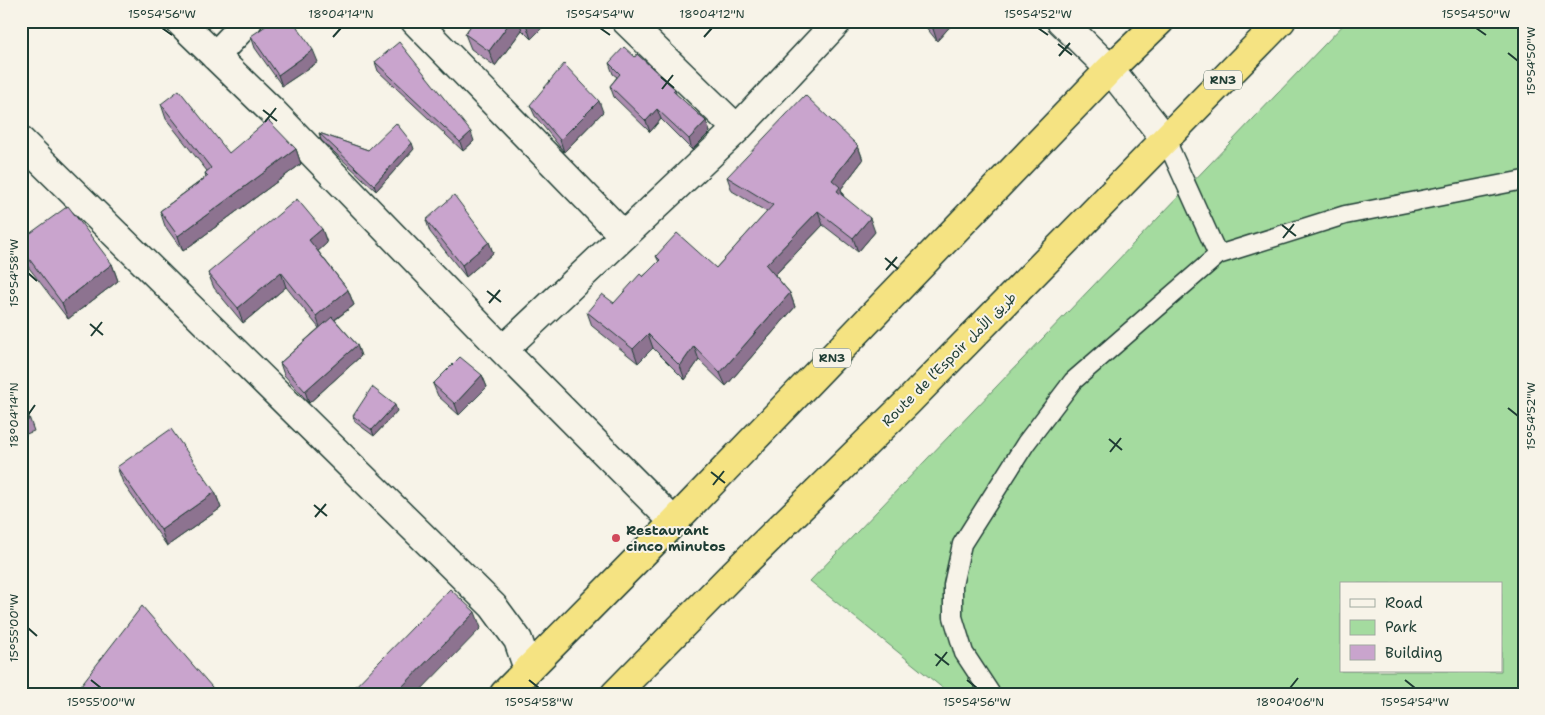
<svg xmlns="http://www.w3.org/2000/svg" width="1545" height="715" viewBox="0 0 1545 715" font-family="'Shantell Sans','Playpen Sans Arabic',sans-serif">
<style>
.green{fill:#a4db9f;stroke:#628c6a;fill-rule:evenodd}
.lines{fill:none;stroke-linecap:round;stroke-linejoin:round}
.service-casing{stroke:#1f3d34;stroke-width:21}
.minor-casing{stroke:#1f3d34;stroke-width:31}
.tertiary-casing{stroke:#1f3d34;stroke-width:31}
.trunk-casing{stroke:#1f3d34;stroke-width:31}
.service{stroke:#f7f3e8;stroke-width:18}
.minor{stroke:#f7f3e8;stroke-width:28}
.tertiary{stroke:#f7f3e8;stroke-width:28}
.trunk{stroke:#f5e382;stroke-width:28}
.wall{fill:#ad8db0;stroke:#1f3d34}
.shaded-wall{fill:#8d7390;stroke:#1f3d34}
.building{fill:#c9a4cd;stroke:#1f3d34}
.ticks{fill:none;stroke:#1f3d34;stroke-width:2}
.poi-dot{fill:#d1495b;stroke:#f7f3e8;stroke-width:2}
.labels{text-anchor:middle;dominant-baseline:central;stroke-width:4;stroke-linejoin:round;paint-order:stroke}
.shield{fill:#f7f3e8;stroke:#60746a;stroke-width:1}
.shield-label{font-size:12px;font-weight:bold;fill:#1f3d34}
.street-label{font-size:14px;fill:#1f3d34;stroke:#f7f3e8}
.poi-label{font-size:14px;font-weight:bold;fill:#1f3d34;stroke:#f7f3e8;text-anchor:start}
.neatline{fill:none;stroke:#1f3d34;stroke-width:2}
.ticks-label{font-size:12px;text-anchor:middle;fill:#1f3d34}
</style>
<rect width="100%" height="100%" fill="#f7f3e8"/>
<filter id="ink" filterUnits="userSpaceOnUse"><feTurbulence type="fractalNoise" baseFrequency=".02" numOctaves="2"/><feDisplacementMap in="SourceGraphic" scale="10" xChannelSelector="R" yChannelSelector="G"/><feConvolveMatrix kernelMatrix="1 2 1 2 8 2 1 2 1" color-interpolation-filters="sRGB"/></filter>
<g filter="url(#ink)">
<path class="green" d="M1347,21H1524V694H950L810,581ZM1341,584H1501V671H1341Z"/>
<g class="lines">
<defs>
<path id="service" d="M1166,140L1218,255
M991,694L964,653L953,617V585L962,544L1026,443L1073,381L1218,255L1345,215L1524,180"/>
<path id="minor" d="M179,21L270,109L503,350L674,522
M415,21L624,236
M626,21L737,129
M215,56L248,21
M21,141L493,606L518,640L528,669
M503,350L737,129L838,21"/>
<path id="tertiary" d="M1061,21L1110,69L1166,140"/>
<path id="trunk" d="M504,694L674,522L1110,69L1160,21
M615,694L730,577L907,403L1281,21"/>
</defs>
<use href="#service" class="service-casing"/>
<use href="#minor" class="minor-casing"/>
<use href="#tertiary" class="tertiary-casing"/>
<use href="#trunk" class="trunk-casing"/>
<use href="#service" class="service"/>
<use href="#minor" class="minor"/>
<use href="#tertiary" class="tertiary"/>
<use href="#trunk" class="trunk"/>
</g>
<path class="wall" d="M474,21H549L531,39L522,30L495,66L471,49L465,34Z
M921,21H955L937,41Z
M251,36L318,62L282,86L255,48Z
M635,57L675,89L676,94L706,121L710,132L692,150L661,119L650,132L614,97L610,86L617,77L613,74L609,63Z
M375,62L474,141L463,151L378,71Z
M161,104L229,153L296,149L301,164L183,251L165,226L160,211L206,177L205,173L207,171L166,119Z
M530,105L603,112L564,152L535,116Z
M319,133L368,150L414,149L376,191L321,140Z
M858,146L863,160L841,189L844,197L875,232L858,252L823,225L775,275L790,293L795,307L726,386L699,360L685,380L653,348L638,363L592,326L587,312L614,303L659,262L656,256L716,268L767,212L732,191L727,177Z
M426,220L489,242L493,253L466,277L430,232Z
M322,229L327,243L318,251L348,290L354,305L335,320L357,345L361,356L309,403L284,375L280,363L319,328L286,287L243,323L214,288L208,273Z
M21,248L112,264L118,281L68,319L23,260L21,254Z
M482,375L487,387L459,415L438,396L433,384Z
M21,394L34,431L21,436Z
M397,411L374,436L355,422L353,416Z
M117,467L215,492L221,508L167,546L123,483Z"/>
<path class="shaded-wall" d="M511,21H519L522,30L495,66L489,51Z
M528,21H549L531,39L526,24Z
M940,21H955L937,41L933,29Z
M313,50L318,62L282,86L278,75Z
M599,101L603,112L564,152L560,140Z
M657,109L661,119L650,132L646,121Z
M706,121L710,132L692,150L689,139Z
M471,132L474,141L463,151L460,142Z
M412,143L414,149L376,191L374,185Z
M858,146L863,160L841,189L845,201L842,205L832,180Z
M296,149L301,164L183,251L178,236Z
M818,211L823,225L771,279L766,265Z
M870,218L875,232L858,252L853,238Z
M322,229L327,243L315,254L309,240Z
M489,242L493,253L466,277L462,265Z
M112,264L118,281L68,319L62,303Z
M281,272L286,287L243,323L238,308Z
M348,290L354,305L321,330L316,316Z
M790,293L795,307L726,386L720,373Z
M648,334L653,348L638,363L633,349Z
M357,345L361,356L309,403L305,391Z
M694,346L699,360L685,380L680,366Z
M482,375L487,387L459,415L455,404Z
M395,405L397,411L374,436L372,430Z
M215,492L221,508L167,546L161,530Z
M475,612L481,628L417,694H395Z"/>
<path class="building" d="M273,21H293L313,50L278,75L251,36Z
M474,21H511L489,51L465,34Z
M926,21H940L933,29Z
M399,42L471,132L460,142L375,62Z
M624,47L635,57L637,54L675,89L673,91L706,121L689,139L657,109L646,121L610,86L620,74L609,63Z
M564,64L599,101L560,140L530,105Z
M179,90L229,153L268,120L296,149L178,236L160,211L208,176L205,173L211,168L161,104Z
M805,95L858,146L832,180L840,187L837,191L870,218L853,238L818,211L766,265L790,293L720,373L694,346L680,366L648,334L633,349L587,312L602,294L614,303L640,274L643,277L660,260L656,256L677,233L716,268L773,205L727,177Z
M396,123L412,143L374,185L319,133L368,150Z
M454,195L489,242L462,265L426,220Z
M297,199L322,229L309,240L348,290L316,316L281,272L238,308L208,273Z
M68,206L112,264L62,303L21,248V240Z
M332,317L357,345L305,391L280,363Z
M460,357L482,375L455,404L433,384Z
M372,387L395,405L372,430L353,416Z
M21,395L29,420L21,423Z
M171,429L215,492L161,530L117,467Z
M450,589L475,612L395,694H348Z
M142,606L218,694H74Z"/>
</g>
<path class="ticks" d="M162,28L172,35M600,28L610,35M1038,28L1048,35M1476,28L1486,35M333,37L341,28M704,37L712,28M1058,44L1072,55M1508,53L1518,61M1059,56L1070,43M661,77L674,88M662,89L673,75M263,110L277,121M265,122L276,108M1282,225L1296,236M1283,238L1294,224M885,258L898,269M886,270L897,257M28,273L37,281M487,291L501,302M489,303L500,290M90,324L103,335M91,336L102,322M1508,408L1518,416M28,415L35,405M1109,439L1122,450M1110,452L1121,438M711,472L725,483M713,485L724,471M314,505L327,516M315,517L326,504M28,628L37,636M935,654L949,665M936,666L947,652M91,680L101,688M529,680L539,688M967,680L977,688M1405,680L1415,688M1290,688L1298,678"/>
<circle class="poi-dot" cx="616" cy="538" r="5"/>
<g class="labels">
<g class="shield">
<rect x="1204" y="70.5" width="38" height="19" rx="4"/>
<rect x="813" y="348.5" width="38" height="19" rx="4"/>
</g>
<g class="shield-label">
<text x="1223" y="80">RN3</text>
<text x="832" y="358">RN3</text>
</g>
<g class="street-label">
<text transform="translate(949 359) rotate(-45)">Route de l’Espoir طريق الأمل</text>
</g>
<g class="poi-label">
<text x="626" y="530">Restaurant<tspan x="626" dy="16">cinco minutos</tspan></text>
</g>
</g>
<rect width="1545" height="715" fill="none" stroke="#f7f3e8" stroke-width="55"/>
<rect x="1340" y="582" width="162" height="90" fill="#f7f3e8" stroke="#a1aaa0"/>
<rect x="1350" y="599" width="25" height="8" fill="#f7f3e8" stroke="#a1aaa0"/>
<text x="1385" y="608" font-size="15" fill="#1f3d34">Road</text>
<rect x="1350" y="620" width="25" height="15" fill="#a4db9f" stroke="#a1aaa0"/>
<text x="1385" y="632" font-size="15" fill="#1f3d34">Park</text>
<rect x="1350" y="645" width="25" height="15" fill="#c9a4cd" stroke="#a1aaa0"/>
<text x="1385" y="658" font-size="15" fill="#1f3d34">Building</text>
<rect x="28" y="28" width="1490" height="660" class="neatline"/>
<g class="ticks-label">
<text x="162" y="18">15°54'56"W</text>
<text x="341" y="18">18°04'14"N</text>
<text x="600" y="18">15°54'54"W</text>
<text x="712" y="18">18°04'12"N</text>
<text x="1038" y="18">15°54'52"W</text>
<text x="1476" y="18">15°54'50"W</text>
<text transform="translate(1531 61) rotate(-90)" y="4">15°54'50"W</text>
<text transform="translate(14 273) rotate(-90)" y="4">15°54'58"W</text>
<text transform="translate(14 415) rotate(-90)" y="4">18°04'14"N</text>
<text transform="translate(1531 416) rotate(-90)" y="4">15°54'52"W</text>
<text transform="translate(14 628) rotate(-90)" y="4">15°55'00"W</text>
<text x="101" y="706">15°55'00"W</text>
<text x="539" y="706">15°54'58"W</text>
<text x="977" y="706">15°54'56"W</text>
<text x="1290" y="706">18°04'06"N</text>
<text x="1415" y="706">15°54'54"W</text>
</g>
</svg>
